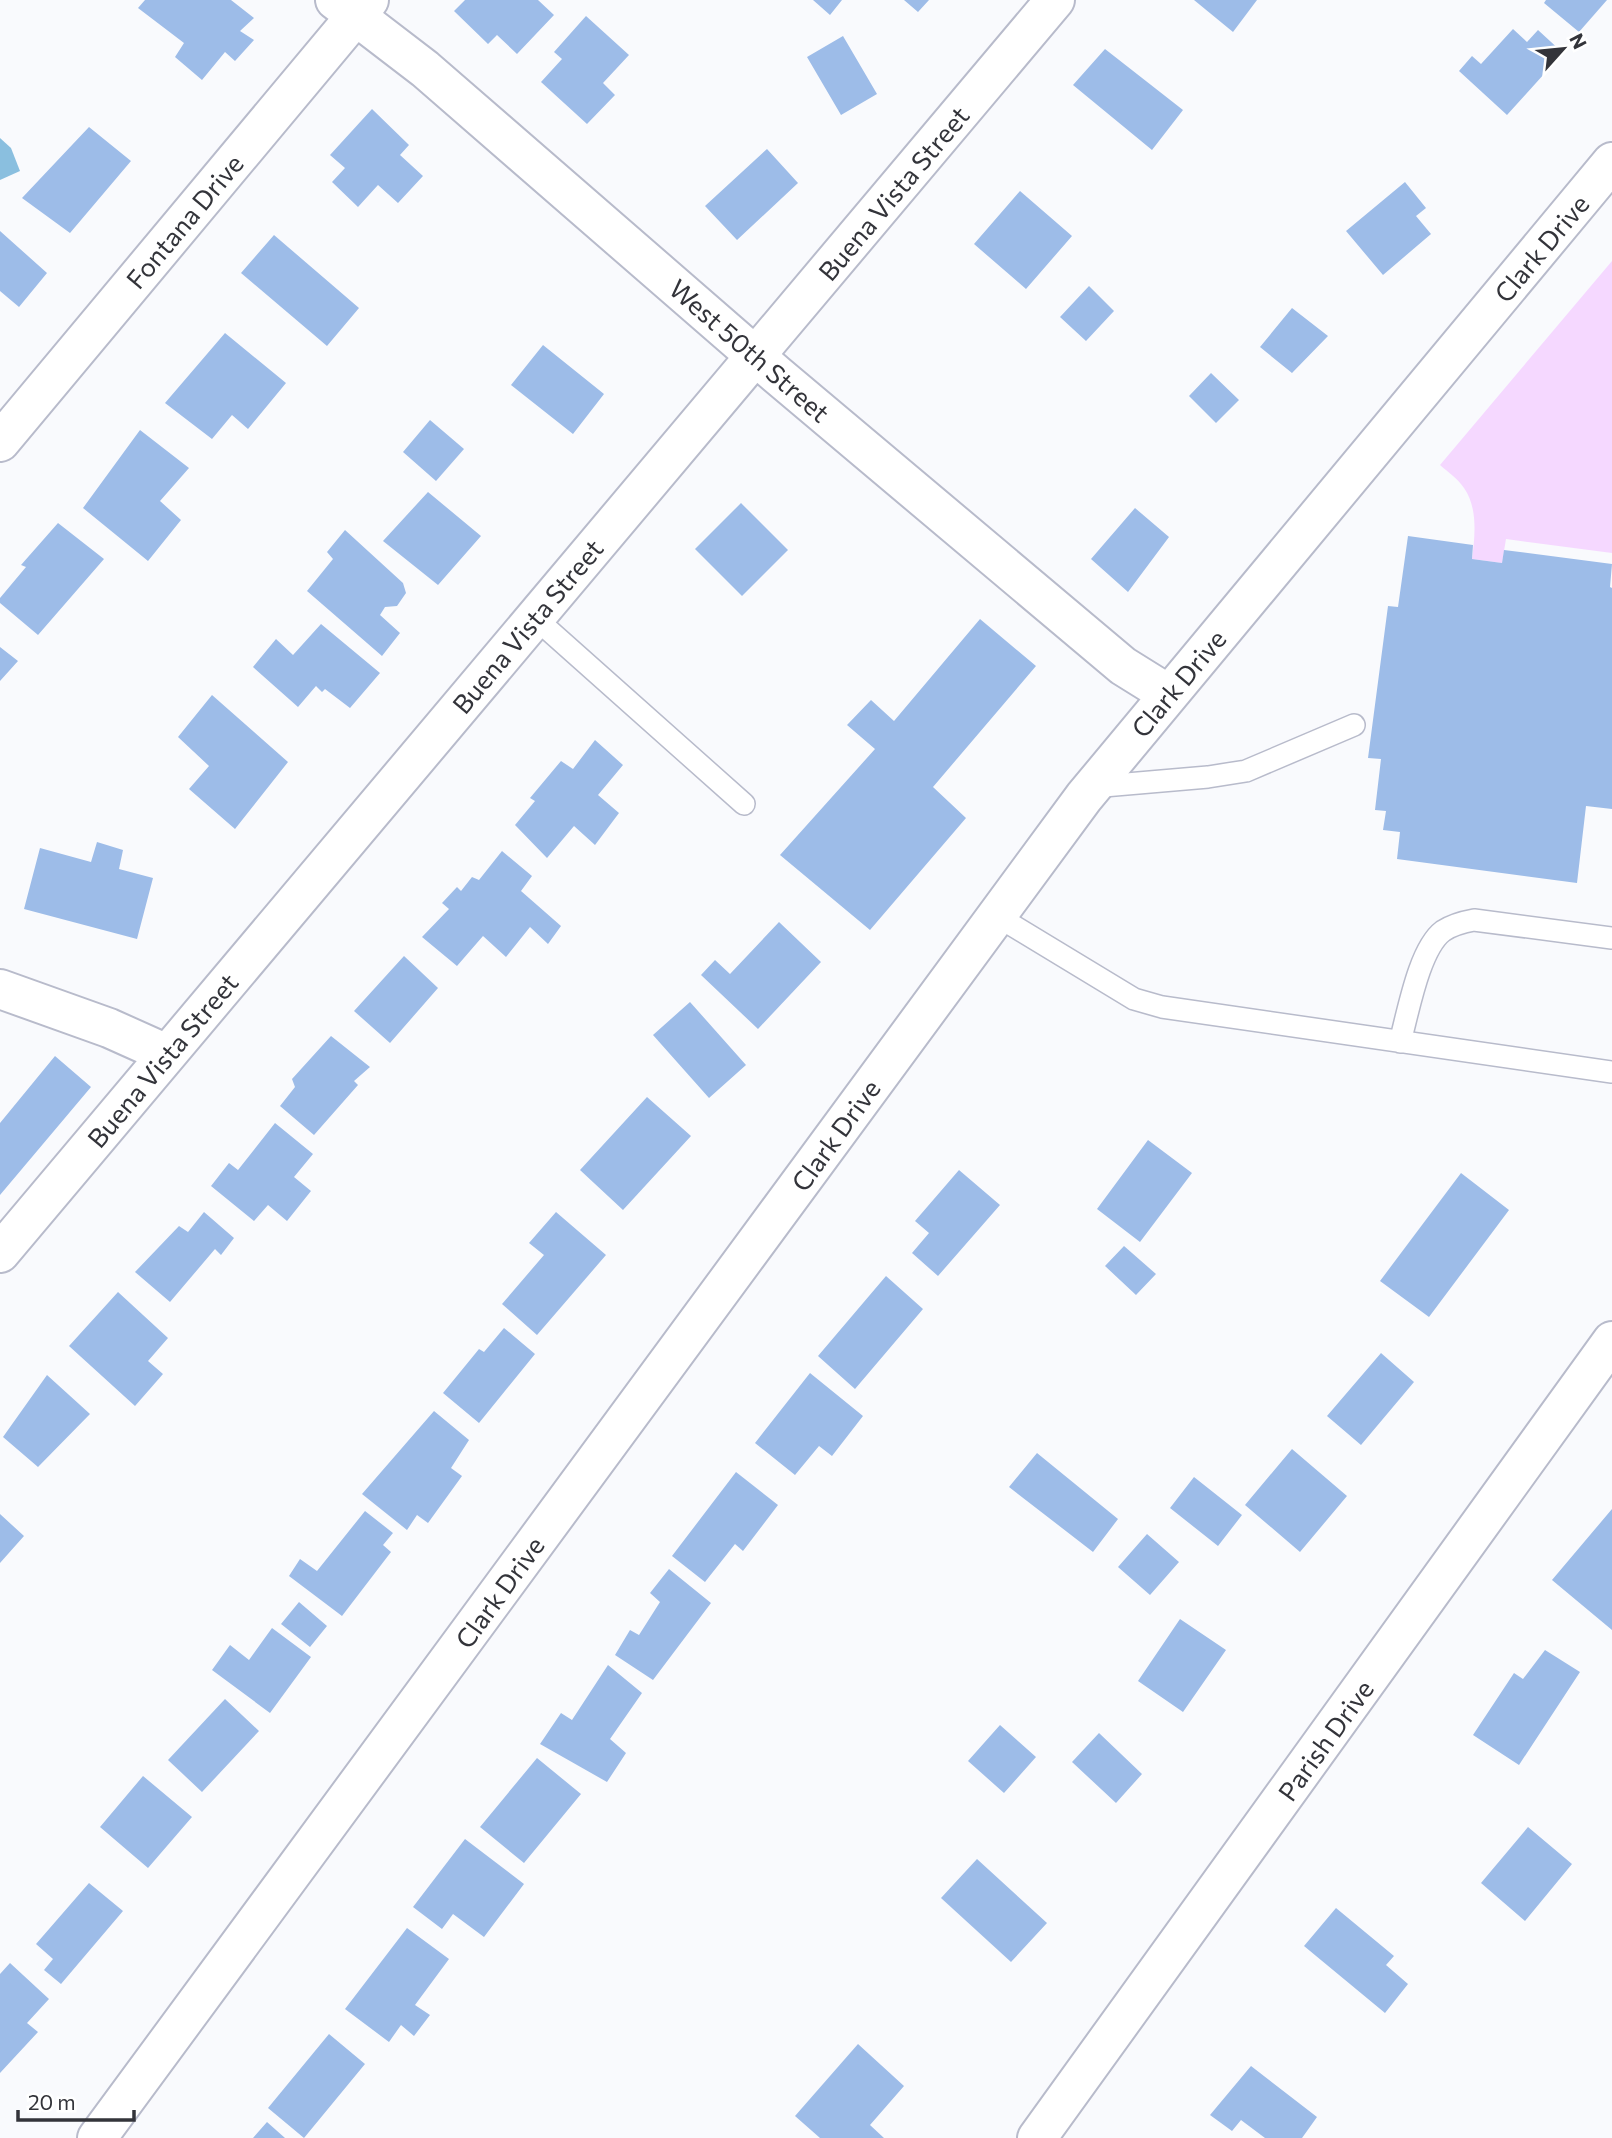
<svg xmlns="http://www.w3.org/2000/svg" width="1612" height="2138" viewBox="0 0 1612 2138" font-family="Commissioner,sans-serif">
<style>
.green{fill:#f5d8ff}
.water{fill:#8abfdf}
.building{fill:#9dbce8}
.lines{fill:none;stroke-linecap:round;stroke-linejoin:round}
.lane-casing{stroke:#b8bbcb;stroke-width:24}
.street-casing{stroke:#b8bbcb;stroke-width:42}
.lane{stroke:#fff;stroke-width:21}
.street{stroke:#fff;stroke-width:38}
.labels{text-anchor:middle;dominant-baseline:central;stroke-width:6;stroke-linejoin:round;paint-order:stroke}
.street-label{font-size:26px;fill:#33343a;stroke:#fff}
</style>
<rect width="100%" height="100%" fill="#f9fafd"/>
<path class="green" d="M1612,261V553L1506,539L1502,563L1472,559C1475,536 1478,508 1464,488C1458,479 1448,472 1440,465Z"/>
<path class="water" d="M0,138L11,148L20,171L0,180Z"/>
<path class="building" d="M145,0H231L254,18L240,31L254,40L235,61L225,52L202,80L175,57L184,43L138,8Z
M465,0H538L554,15L517,54L497,35L488,44L454,11Z
M813,0H842L830,15Z
M904,0H929L918,12Z
M1194,0H1257L1233,32Z
M1546,0H1607L1579,32L1544,3Z
M586,16L629,55L603,83L615,95L587,124L541,82L562,59L554,52Z
M1513,29L1527,42L1538,30L1563,53L1507,115L1459,71L1472,56L1481,64Z
M843,36L877,94L841,115L807,57Z
M1105,49L1183,110L1152,150L1073,85Z
M372,109L409,145L400,155L423,176L398,203L378,185L358,207L332,182L345,168L330,155Z
M89,127L131,161L70,233L22,198Z
M767,149L798,183L737,240L705,206Z
M1405,182L1426,208L1416,216L1431,234L1383,275L1346,231Z
M1020,191L1072,236L1026,289L974,244Z
M0,231L47,273L19,307L0,291Z
M274,235L359,308L327,346L241,273Z
M1089,286L1114,311L1086,341L1060,317Z
M1292,308L1328,336L1292,373L1260,347Z
M225,333L286,383L248,429L232,415L212,439L165,403Z
M543,345L604,394L573,434L511,385Z
M1211,373L1239,400L1216,423L1189,396Z
M430,420L464,449L436,481L403,452Z
M140,430L189,468L160,501L181,520L148,561L83,508Z
M428,492L481,536L438,585L383,541Z
M741,503L788,550L742,596L695,549Z
M1135,508L1169,537L1128,592L1091,559Z
M58,523L104,559L38,635L0,603V598L26,567L21,565Z
M345,530L403,583L406,593L397,606L385,607L380,615L400,633L382,656L307,591L333,559L327,552Z
M1408,536L1473,545L1472,559L1502,563L1504,550L1612,564L1610,587L1612,588V809L1586,806L1577,883L1397,859L1400,832L1383,830L1386,811L1375,810L1381,759L1368,758L1388,606L1398,607Z
M980,619L1036,666L933,787L966,818L870,930L780,855L875,749L847,725L871,700L894,721Z
M321,624L380,673L350,708L325,689L322,692L316,686L298,707L253,667L276,639L293,655Z
M0,647L18,661L0,681Z
M212,695L288,762L235,829L189,789L209,766L178,737Z
M595,740L623,765L598,795L619,813L595,845L574,826L547,858L515,825L535,801L530,798L561,761L573,769Z
M97,842L123,850L119,869L153,878L137,939L24,909L40,848L91,862Z
M502,851L532,876L521,891L561,926L548,944L530,927L506,957L483,936L457,966L422,937L449,909L442,903L457,887L461,891L472,877L479,880Z
M779,922L821,962L758,1029L701,975L715,960L730,974Z
M404,956L438,988L390,1043L354,1011Z
M690,1002L746,1065L709,1098L653,1035Z
M331,1036L370,1067L354,1081L358,1085L314,1135L280,1106L295,1087L292,1079Z
M55,1056L91,1087L0,1195V1123Z
M647,1097L691,1136L623,1210L580,1170Z
M275,1123L313,1154L294,1177L311,1191L287,1221L268,1205L254,1221L211,1186L229,1163L238,1170Z
M1148,1140L1192,1173L1140,1242L1097,1209Z
M959,1170L1000,1205L938,1276L912,1253L929,1233L915,1221Z
M1461,1173L1509,1210L1429,1317L1380,1281Z
M204,1212L234,1238L221,1255L215,1249L170,1302L135,1272L179,1226L188,1232Z
M556,1212L606,1255L537,1335L502,1304L544,1255L529,1243Z
M1124,1246L1156,1274L1136,1295L1105,1266Z
M886,1276L923,1309L855,1389L818,1356Z
M118,1292L168,1338L148,1361L163,1374L135,1406L69,1346Z
M504,1328L535,1354L479,1423L443,1393L479,1349L484,1352Z
M1381,1353L1414,1382L1361,1445L1327,1416Z
M810,1373L863,1416L832,1456L819,1446L795,1475L755,1443Z
M47,1375L90,1414L38,1467L3,1437Z
M434,1411L469,1440L451,1468L462,1476L428,1523L417,1515L407,1530L362,1494Z
M1292,1449L1347,1496L1300,1552L1245,1505Z
M1037,1453L1118,1519L1093,1552L1009,1487Z
M736,1472L778,1505L743,1551L735,1544L705,1582L672,1556Z
M1194,1477L1242,1515L1218,1546L1170,1508Z
M1612,1509V1630L1552,1580Z
M365,1511L393,1533L383,1545L391,1552L342,1616L289,1576L300,1559L317,1571Z
M0,1514L24,1536L0,1563Z
M1147,1534L1179,1562L1150,1595L1118,1567Z
M669,1569L711,1603L653,1680L615,1655L630,1630L639,1635L660,1602L650,1593Z
M299,1602L327,1626L310,1647L281,1624Z
M1180,1619L1226,1650L1183,1712L1138,1681Z
M272,1628L311,1657L270,1713L212,1670L230,1645L249,1660Z
M1545,1650L1580,1672L1519,1765L1473,1735L1514,1673L1523,1679Z
M608,1665L642,1693L610,1739L626,1753L607,1782L540,1744L561,1713L572,1720Z
M225,1699L259,1731L202,1792L168,1760Z
M1000,1725L1036,1757L1004,1793L968,1761Z
M1099,1733L1142,1774L1116,1803L1072,1762Z
M537,1758L581,1794L524,1863L480,1827Z
M143,1776L192,1817L148,1868L100,1827Z
M1528,1827L1572,1864L1525,1921L1481,1883Z
M465,1839L524,1884L484,1937L453,1914L442,1929L413,1907Z
M977,1859L1047,1923L1011,1962L941,1898Z
M89,1883L123,1911L61,1984L44,1970L53,1959L36,1944Z
M1336,1908L1394,1956L1386,1965L1408,1984L1385,2013L1304,1946Z
M407,1928L449,1959L415,2005L430,2015L414,2036L401,2025L389,2042L345,2009Z
M10,1963L49,1999L27,2023L38,2032L0,2073V1974Z
M329,2034L365,2064L304,2138L268,2108Z
M858,2044L904,2086L870,2125L884,2138H820L795,2116Z
M1251,2066L1317,2117L1302,2138H1265L1241,2120L1232,2131L1210,2115Z
M267,2122L285,2138H253Z"/>
<g class="lines">
<defs>
<path id="lane" d="M534,617L744,804
M1092,787L1208,777L1246,771L1354,725
M997,916L1134,999L1162,1007L1612,1072
M1400,1042C1408,1013 1419,949 1443,931C1452,925 1463,922 1474,920L1612,938"/>
<path id="street" d="M335,0L425,69L776,374L1123,666L1168,694
M0,442L369,0
M0,989L109,1028L167,1054
M0,1253L1055,0
M97,2138L1084,797L1612,162
M1037,2138L1612,1341"/>
</defs>
<use href="#lane" class="lane-casing"/>
<use href="#street" class="street-casing"/>
<use href="#lane" class="lane"/>
<use href="#street" class="street"/>
</g>
<g class="labels">
<g class="street-label">
<text transform="translate(893 193) rotate(-50)">Buena Vista Street</text>
<text transform="translate(184 221) rotate(-50)">Fontana Drive</text>
<text transform="translate(1541 248) rotate(-50)">Clark Drive</text>
<text transform="translate(750 350) rotate(41)">West 50th Street</text>
<text transform="translate(527 626) rotate(-50)">Buena Vista Street</text>
<text transform="translate(1178 683) rotate(-50)">Clark Drive</text>
<text transform="translate(162 1060) rotate(-50)">Buena Vista Street</text>
<text transform="translate(835 1135) rotate(-54)">Clark Drive</text>
<text transform="translate(499 1592) rotate(-54)">Clark Drive</text>
<text transform="translate(1325 1740) rotate(-54)">Parish Drive</text>
</g>
</g>
<g transform="translate(1563 49) rotate(63)" stroke="#ffffff" stroke-width="5" paint-order="stroke">
<path d="M0-5L12 26L0 18L-12 26Z" fill="#33343a"/>
<text y="-10" font-size="19" font-weight="bold" text-anchor="middle" fill="#33343a">N</text>
</g>
<path d="M18 2110v10h116v-10" fill="none" stroke="#33343a" stroke-width="3.5"/>
<text x="28" y="2110" font-size="21" fill="#33343a" stroke="#ffffff" stroke-width="5" paint-order="stroke">20 m</text>
</svg>
